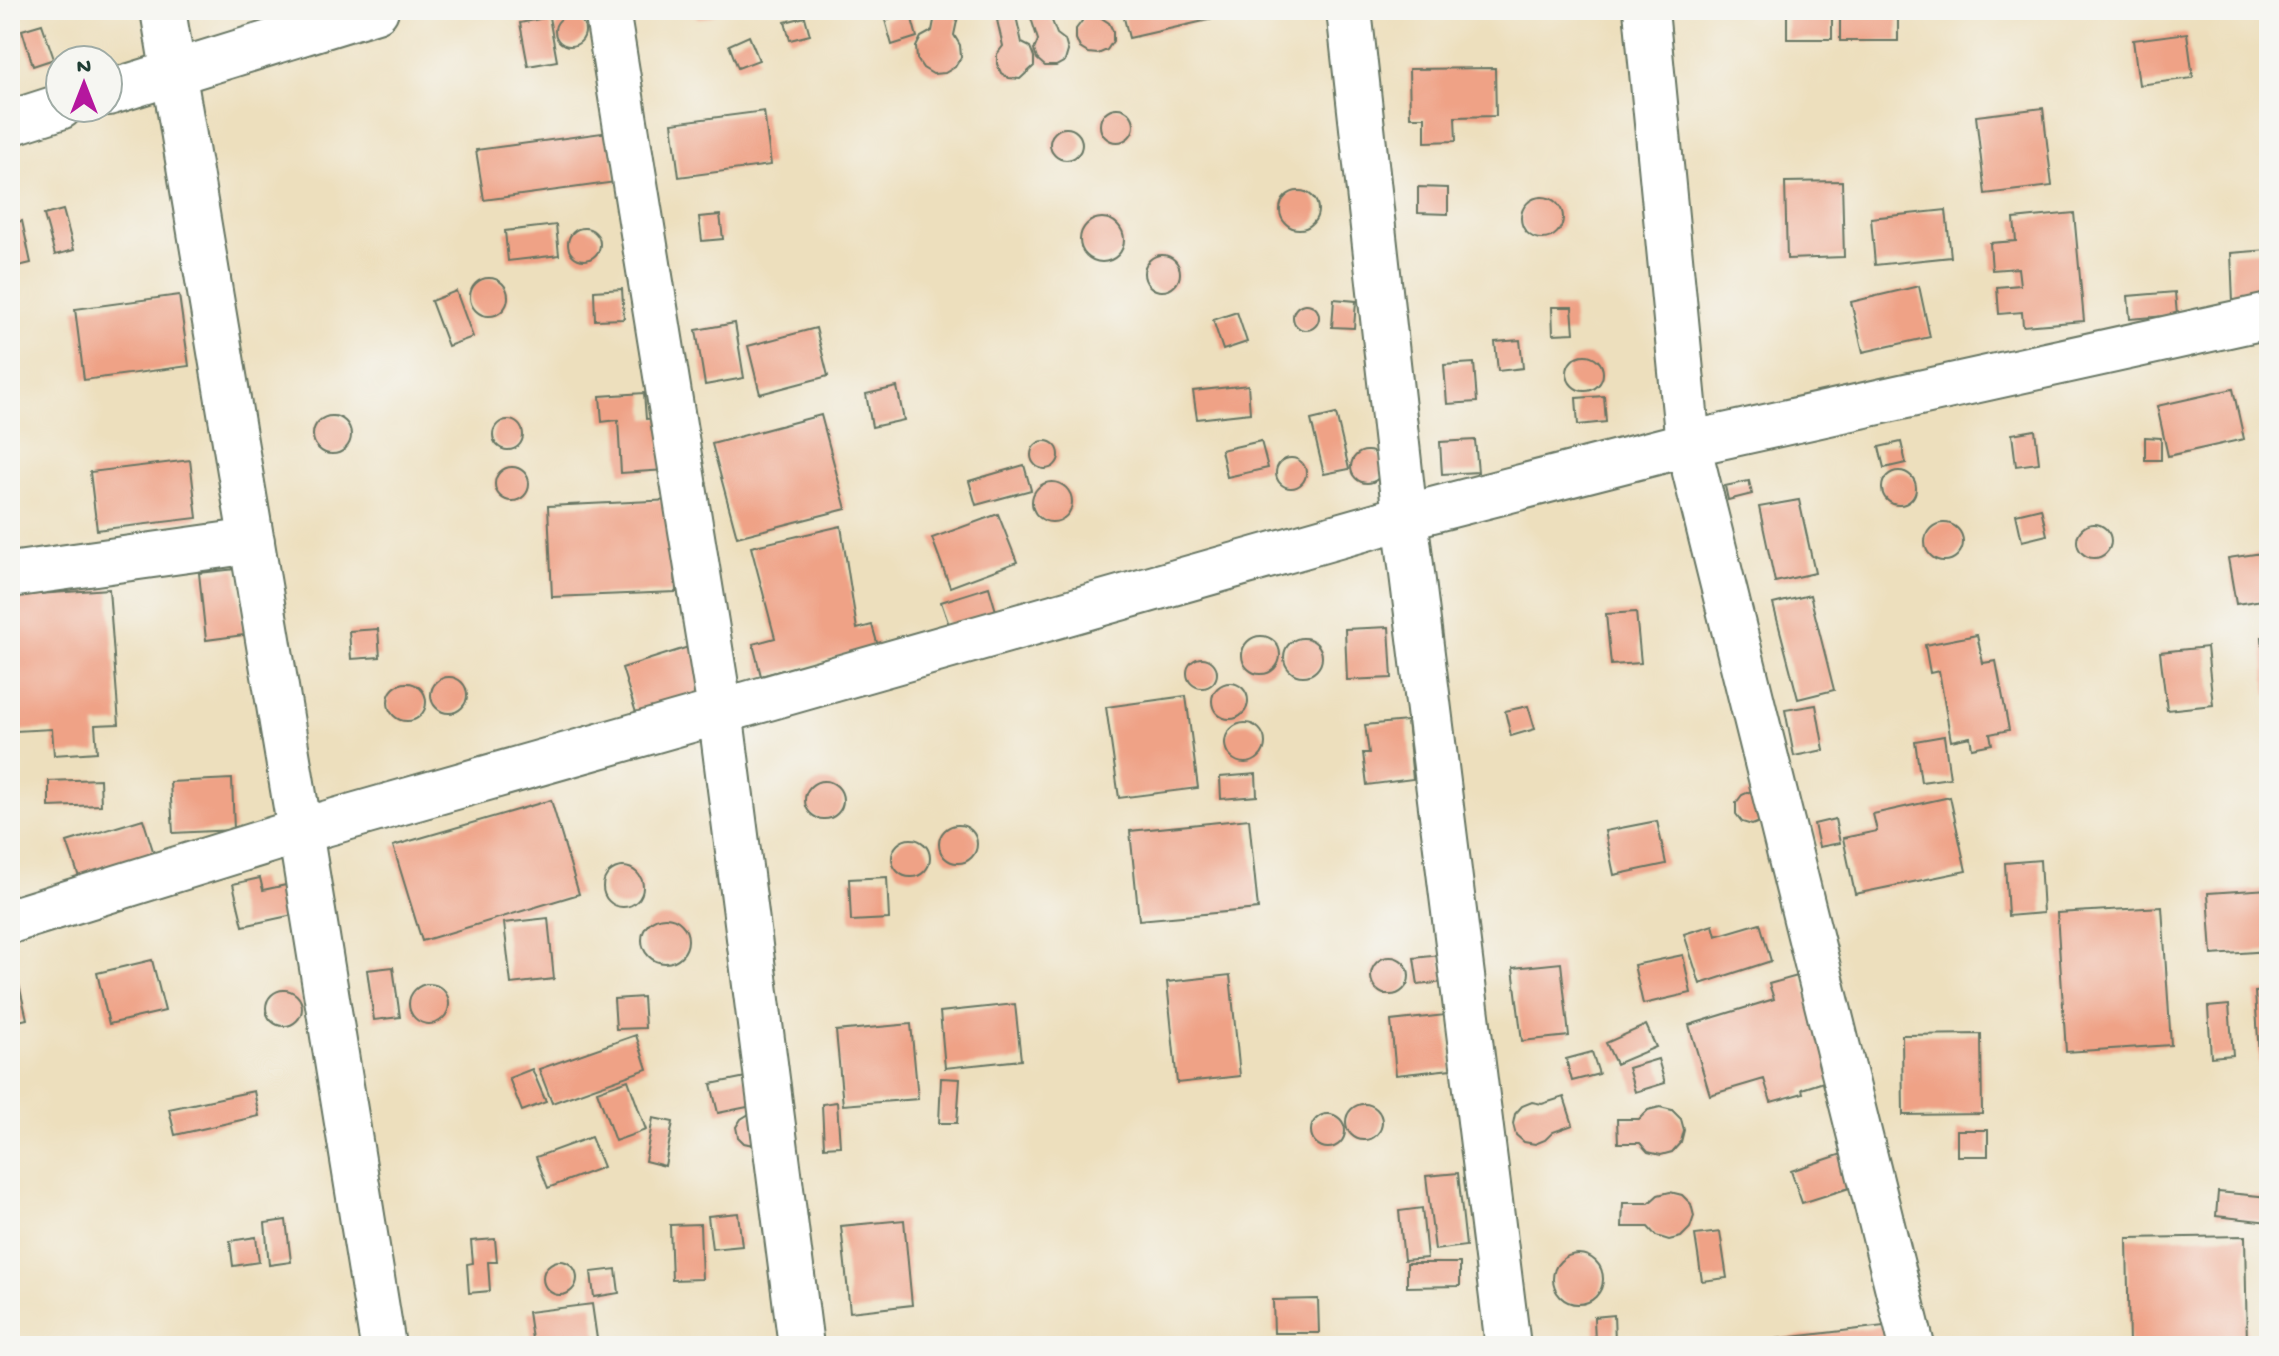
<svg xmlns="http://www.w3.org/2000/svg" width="2279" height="1356" viewBox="0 0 2279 1356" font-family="'Gochi Hand',sans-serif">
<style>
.building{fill:#efa286}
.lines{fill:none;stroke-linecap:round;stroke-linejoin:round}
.minor-casing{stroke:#677664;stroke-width:48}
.minor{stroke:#fff;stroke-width:44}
</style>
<rect width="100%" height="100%" fill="#f6f6f2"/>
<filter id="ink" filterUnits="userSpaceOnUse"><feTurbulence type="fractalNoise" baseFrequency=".0125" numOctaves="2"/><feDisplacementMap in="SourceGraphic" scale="16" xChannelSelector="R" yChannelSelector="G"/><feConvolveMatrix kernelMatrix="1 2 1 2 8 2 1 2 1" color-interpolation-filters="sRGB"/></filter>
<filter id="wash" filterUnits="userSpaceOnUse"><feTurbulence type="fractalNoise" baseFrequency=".006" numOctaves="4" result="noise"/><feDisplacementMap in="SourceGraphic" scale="32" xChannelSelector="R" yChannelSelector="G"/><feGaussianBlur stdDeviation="1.8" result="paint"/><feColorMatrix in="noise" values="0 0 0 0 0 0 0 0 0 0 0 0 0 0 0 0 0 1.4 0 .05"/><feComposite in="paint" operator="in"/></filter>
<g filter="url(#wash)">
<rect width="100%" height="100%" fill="#eddfbd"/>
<g id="blocks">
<path class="building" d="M686,10H721L709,17L698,18Z
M936,10L959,12L954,35L960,45L961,57L955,67L945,73L933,74L923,68L917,59L916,47L921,37L932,31Z
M1048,10L1057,34L1065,40L1068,51L1065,61L1056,66H1045L1037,59L1034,50L1038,40L1030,15Z
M1080,10H1099L1100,17L1109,23L1113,31V41L1107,50L1098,54L1088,53L1080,48L1076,39V29L1082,21Z
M1122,10H1224L1226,16L1129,38Z
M1234,10H1260L1250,15L1241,14Z
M1787,10H1832V39H1787Z
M1855,10H1898V41H1840V13H1855Z
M910,12L917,37L892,45L885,20Z
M1016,16L1022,43L1030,47L1034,57V66L1020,79L1009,78L1001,73L997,64V54L1003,46L997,20Z
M555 31a15 15 0 1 1 30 0a15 15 0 1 1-30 0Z
M549,17L557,61L528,66L520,23Z
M805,17L810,35L790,40L785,22Z
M42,24L54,59L33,66L22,30Z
M2187,33L2193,78L2139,85L2133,40Z
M749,36L759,60L738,68L729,45Z
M1495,68L1496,116L1455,117L1456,141L1425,142V117H1410L1409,69Z
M2043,108L2052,186L1985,194L1976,116Z
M1100 125a17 17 0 1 1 34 0a17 17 0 1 1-34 0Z
M764,111L771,165L679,177L672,123Z
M1050 144a16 16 0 1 1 32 0a16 16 0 1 1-32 0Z
M609,132L616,182L484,200L476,150Z
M1842,181L1844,257L1787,259L1785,182Z
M1418,187L1448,188V214L1418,213Z
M1280 210a19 19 0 1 1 38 0a19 19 0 1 1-38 0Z
M1521 218a21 21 0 1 1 42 0a21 21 0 1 1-42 0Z
M63,210L74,250L55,255L44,215Z
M1946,210L1951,257L1875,265L1871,218Z
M2074,213L2084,321L2023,326L2022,312L1999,314L1997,287L2020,285L2018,268L1992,270L1990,243L2016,241L2014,219Z
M720,215L723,239L702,241L699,217Z
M1080 240a22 22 0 1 1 44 0a22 22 0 1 1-44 0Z
M22,221L31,263L10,268V223Z
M556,225L559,255L508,261L505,231Z
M568 244a16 16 0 1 1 32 0a16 16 0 1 1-32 0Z
M2268,250L2269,299L2233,302L2231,253Z
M1144 273a18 18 0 1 1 36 0a18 18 0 1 1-36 0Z
M470 297a19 19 0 1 1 38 0a19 19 0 1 1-38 0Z
M1919,286L1930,337L1863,352L1851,302Z
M622,289L624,319L595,320L594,291Z
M456,291L473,337L448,346L431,301Z
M2175,292L2177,315L2130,319L2128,296Z
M179,295L189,366L84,380L75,309Z
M1334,299L1356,301L1354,328L1332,327Z
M1293 317a13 13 0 1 1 26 0a13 13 0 1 1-26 0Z
M1552,307H1572L1574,333L1553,334Z
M1237,312L1247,342L1223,350L1213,320Z
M735,323L744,378L705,385L696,330Z
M816,328L828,376L760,394L748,346Z
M1520,340L1523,368L1498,371L1495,342Z
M1567 373a18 18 0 1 1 36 0a18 18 0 1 1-36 0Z
M1474,363L1477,402L1447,404L1444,365Z
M2264,367H2269V394H2266Z
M1248,385L1250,413L1197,419L1193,391Z
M897,387L904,420L872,427L866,394Z
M2233,389L2244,439L2168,456L2157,406Z
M644,393L646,419L663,418L666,470L621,473L618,420L602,422L600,396Z
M1604,396L1606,422L1578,425L1576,398Z
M1336,414L1349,469L1324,474L1311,420Z
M821,415L846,509L737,537L712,444Z
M313 435a19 19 0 1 1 38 0a19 19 0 1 1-38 0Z
M493 435a15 15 0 1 1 30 0a15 15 0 1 1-30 0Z
M2035,430L2039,463L2016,466L2012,434Z
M2145,437L2161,438V460H2145Z
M1475,440L1478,472L1442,474L1440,442Z
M1261,441L1268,468L1227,477L1221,450Z
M1031 455a14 14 0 1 1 28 0a14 14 0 1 1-28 0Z
M1901,442L1906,463L1884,468L1879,447Z
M1351 467a16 16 0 1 1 32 0a16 16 0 1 1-32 0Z
M1276 473a15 15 0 1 1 30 0a15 15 0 1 1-30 0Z
M190,460L197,518L97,530L90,472Z
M1024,465L1031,490L976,505L969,481Z
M495 484a17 17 0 1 1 34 0a17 17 0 1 1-34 0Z
M1882 488a17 17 0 1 1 34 0a17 17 0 1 1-34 0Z
M1749,481L1752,494L1728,500L1725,486Z
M1032 502a20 20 0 1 1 40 0a20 20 0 1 1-40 0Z
M672,500L676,592L552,597L548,506Z
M1799,500L1815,573L1775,582L1759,507Z
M2041,508L2047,535L2022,541L2016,514Z
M998,514L1017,562L950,587L932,538Z
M1925 542a19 19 0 1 1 38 0a19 19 0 1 1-38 0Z
M2077 541a17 17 0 1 1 34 0a17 17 0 1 1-34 0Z
M841,526L857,629L872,625L878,646L761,676L753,644L775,638L751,547Z
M2269,552V599L2236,604L2228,558Z
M236,569L244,635L206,640L199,573Z
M989,587L996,611L949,625L941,602Z
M109,589L119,724L95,725L97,752L54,755L52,729L15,731L10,663V596Z
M1810,595L1834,690L1798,699L1773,604Z
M1636,612L1641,663L1611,665L1606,614Z
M1389,627L1392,678L1347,680L1345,629Z
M378,629L380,657L351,659L349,631Z
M1977,635L1983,663L1996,661L2009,730L1990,734L1992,744L1972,748L1970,737L1951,741L1939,671L1930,673L1925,645Z
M1242 655a19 19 0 1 1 38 0a19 19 0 1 1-38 0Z
M2262,637H2269V695H2267Z
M1284 657a19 19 0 1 1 38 0a19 19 0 1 1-38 0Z
M698,644L713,692L637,716L622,668Z
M2207,647L2213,705L2167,710L2160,652Z
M1187 673a15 15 0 1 1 30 0a15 15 0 1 1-30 0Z
M431 695a18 18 0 1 1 36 0a18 18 0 1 1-36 0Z
M1212 701a18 18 0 1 1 36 0a18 18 0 1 1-36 0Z
M388 702a19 19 0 1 1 38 0a19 19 0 1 1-38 0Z
M1186,696L1198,788L1119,798L1106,707Z
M1816,705L1824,750L1794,756L1785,710Z
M1528,706L1535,729L1511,736L1505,711Z
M1407,721L1413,779L1367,785L1363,753H1369L1365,725Z
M1225 743a20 20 0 1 1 40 0a20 20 0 1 1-40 0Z
M1944,736L1950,778L1921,782L1915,741Z
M1256,774L1257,796L1221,799L1220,777Z
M100,779L101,805L49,807V781Z
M232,779L234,830L173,833L170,782Z
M805 800a19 19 0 1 1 38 0a19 19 0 1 1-38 0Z
M1751,791L1761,795L1762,821L1752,825L1742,822L1736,814V803L1742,795Z
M1950,797L1966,871L1855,894L1843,838L1877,831L1873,814Z
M551,800L579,894L422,941L393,846Z
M143,819L155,857L80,880L67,842Z
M1249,819L1258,909L1139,920L1130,831Z
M1835,819L1840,843L1819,847L1814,824Z
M1657,821L1666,864L1614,875L1605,831Z
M939 844a19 19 0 1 1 38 0a19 19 0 1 1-38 0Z
M892 858a19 19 0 1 1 38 0a19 19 0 1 1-38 0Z
M2040,860L2043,913L2008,916L2005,863Z
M603 887a20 20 0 1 1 40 0a20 20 0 1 1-40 0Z
M887,877L889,919L851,921L849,879Z
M260,878L263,890L286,885L293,915L243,926L233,884Z
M2269,889V951L2212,955L2208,893Z
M2162,907L2171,1045L2066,1052L2057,913Z
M642 940a23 23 0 1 1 46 0a23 23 0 1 1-46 0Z
M548,918L554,979L511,984L504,923Z
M1760,923L1771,961L1700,984L1684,934L1713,925L1716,936Z
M1441,955L1444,982L1418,985L1414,958Z
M1683,955L1691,993L1643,1004L1634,965Z
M1371 976a19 19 0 1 1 38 0a19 19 0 1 1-38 0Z
M13,959L27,1019L10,1023V960Z
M152,960L165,1011L109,1024L97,973Z
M1561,963L1569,1036L1522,1041L1513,968Z
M393,967L400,1017L374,1020L367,970Z
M1230,975L1240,1076L1177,1083L1167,982Z
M1801,975L1833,1079L1802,1089L1803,1093L1771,1102L1764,1079L1710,1095L1689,1025L1774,999L1769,984Z
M409 1004a20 20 0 1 1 40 0a20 20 0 1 1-40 0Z
M266 1008a18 18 0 1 1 36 0a18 18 0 1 1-36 0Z
M2269,991V1070L2260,1071L2255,992Z
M643,997L645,1028L616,1029L614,999Z
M1015,1004L1021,1060L945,1068L940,1012Z
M2229,1005L2233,1055L2211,1057L2208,1007Z
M1445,1015L1451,1069L1396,1075L1391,1021Z
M911,1024L918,1099L843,1105L836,1031Z
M1646,1025L1656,1047L1616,1064L1606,1043Z
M1981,1034L1982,1114L1903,1115L1902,1035Z
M636,1035L647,1069L552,1103L539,1069Z
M1592,1052L1599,1074L1572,1081L1566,1059Z
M1658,1059L1665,1083L1635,1092L1628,1068Z
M532,1069L546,1102L522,1111L509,1078Z
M756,1075L762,1104L718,1113L711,1084Z
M941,1078L960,1079L957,1123H939Z
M628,1080L646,1130L615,1141L597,1091Z
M254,1091L259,1116L175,1135L169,1109Z
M1564,1097L1573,1125L1553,1132L1545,1140L1535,1144L1524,1142L1516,1135L1513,1124L1515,1114L1522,1106L1532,1102L1542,1104Z
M837,1102L840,1146L824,1147L822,1104Z
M1346 1122a18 18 0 1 1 36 0a18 18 0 1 1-36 0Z
M1660,1107L1672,1110L1681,1119L1684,1130L1681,1142L1672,1152L1661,1155L1648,1152L1640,1143H1618L1617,1119H1639L1648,1110Z
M749,1114L759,1116L753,1145L744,1143L738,1137L736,1127L741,1119Z
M1311 1131a17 17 0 1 1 34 0a17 17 0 1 1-34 0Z
M653,1118L673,1122L665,1166L645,1161Z
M1957,1130H1988V1156H1957Z
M591,1137L603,1167L548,1188L536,1157Z
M1851,1151L1862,1184L1802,1203L1791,1171Z
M1458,1173L1466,1246L1435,1250L1426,1176Z
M1670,1192L1682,1195L1691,1204L1694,1216L1690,1228L1681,1237L1669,1240L1656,1236L1648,1227H1622L1623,1203H1649L1658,1195Z
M2218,1192L2269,1197V1222L2216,1216Z
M1422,1208L1427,1258L1404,1260L1399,1211Z
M738,1213L742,1246L712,1249L708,1216Z
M286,1220L291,1262L269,1265L265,1223Z
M904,1220L912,1305L850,1312L841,1226Z
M700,1224L702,1279L672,1280L670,1225Z
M1720,1232L1727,1278L1702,1281L1695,1235Z
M2245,1236L2247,1346H2129L2127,1238Z
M256,1237L259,1262L233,1266L230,1241Z
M495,1239L497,1262H488L490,1291L469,1293L467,1264L473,1263L471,1241Z
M1553 1279a25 25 0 1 1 50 0a25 25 0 1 1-50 0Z
M543 1278a17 17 0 1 1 34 0a17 17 0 1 1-34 0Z
M1407,1263H1460V1286L1407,1287Z
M616,1269L619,1293L594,1297L591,1272Z
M1318,1299L1319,1333H1274L1273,1300Z
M592,1304L598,1346H533L528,1312Z
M1614,1315L1615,1342L1595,1343L1594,1317Z
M1900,1324L1903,1346H1776V1339Z"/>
</g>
</g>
<g filter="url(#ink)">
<use href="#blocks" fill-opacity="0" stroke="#677664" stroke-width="2"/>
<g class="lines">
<defs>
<path id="minor" d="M163,10L300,831L383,1346
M607,10L720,710L801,1346
M1349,10L1405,517L1508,1346
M1646,10L1688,444L1912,1346
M108,93L376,10
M10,123L60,107
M10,575L252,541
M10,921L300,831L1405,517L1688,444L2269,316"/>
</defs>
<use href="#minor" class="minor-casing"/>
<use href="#minor" class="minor"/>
</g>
</g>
<rect width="2279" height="1356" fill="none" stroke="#f6f6f2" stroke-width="40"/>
<g transform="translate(84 84)"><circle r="38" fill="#f6f6f2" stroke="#a0aca6" stroke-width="2"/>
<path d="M0-6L14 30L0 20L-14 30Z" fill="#b5179e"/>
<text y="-12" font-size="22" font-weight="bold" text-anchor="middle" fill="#1f3d34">N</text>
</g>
</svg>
